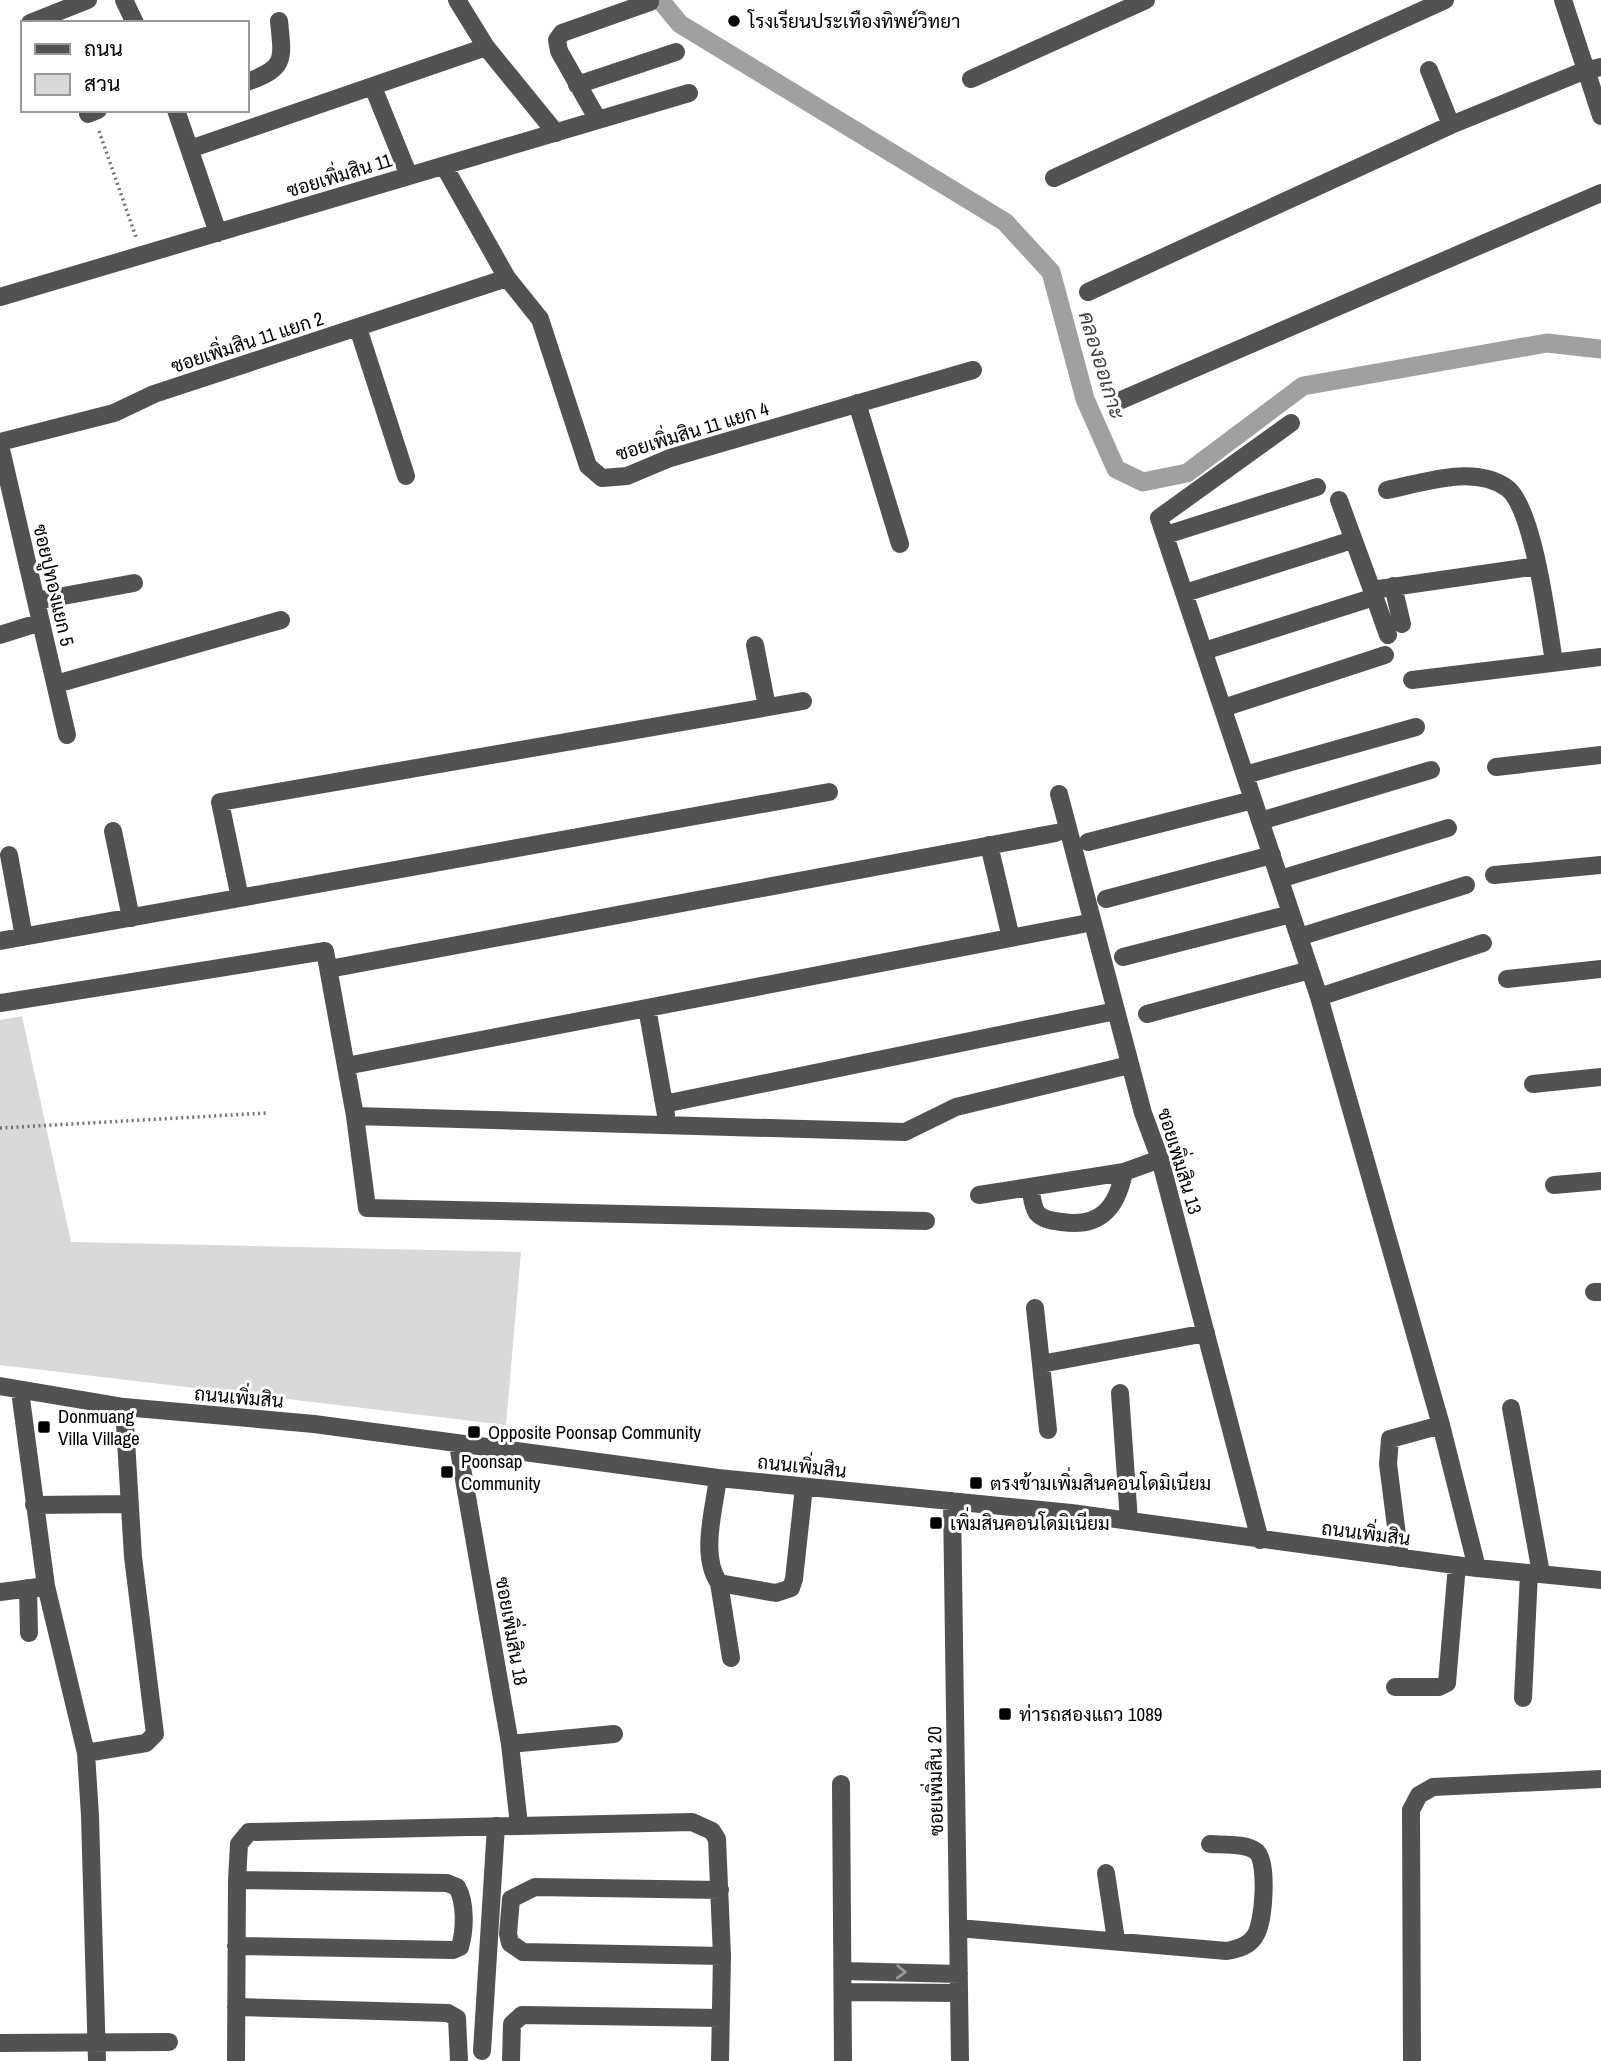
<svg xmlns="http://www.w3.org/2000/svg" width="1601" height="2061" viewBox="0 0 1601 2061" font-family="'Archivo Narrow',Sarabun,sans-serif">
<style>
.green{fill:#d9d9d9}
.lines{fill:none;stroke-linecap:round;stroke-linejoin:round}
.canal{stroke:#a0a0a0;stroke-width:19}
.path{stroke:#747474;stroke-width:3.5;stroke-dasharray:2 3.5;stroke-linecap:butt}
.minor{stroke:#525252;stroke-width:18}
.oneway{stroke:#979797}
.poi-dot{fill:#000;stroke:#fff;stroke-width:2.5}
.labels{text-anchor:middle;dominant-baseline:central;stroke-width:6;stroke-linejoin:round;paint-order:stroke}
.poi-label{font-size:19px;fill:#000;stroke:#fff;text-anchor:start}
.street-label{font-size:19px;fill:#000;stroke:#fff}
.water-label{font-size:21px;font-style:italic;fill:#414141;stroke:#fff}
</style>
<rect width="100%" height="100%" fill="#fff"/>
<path class="green" d="M22,1016L71,1242L521,1252L506,1425L0,1365V1020Z"/>
<g class="lines">
<path class="canal" d="M660,0L680,24L1005,222L1051,272L1085,399L1116,469L1143,482L1187,473L1303,386L1547,343L1601,349"/>
<path class="path" d="M99,131L137,240
M0,1128L267,1113"/>
<path class="minor" d="M124,0L135,23
M457,0L486,47L556,133
M1563,0L1601,116
M30,23L88,0
M1429,70L1451,125
M971,79L1146,0
M247,82C286,68 283,60 279,21
M577,85L676,52
M373,87L409,176
M176,110L218,233
M88,114L98,110
M598,120L559,51L557,40L562,33L650,2
M190,149L486,47
M444,166L507,278L540,319L588,466L602,478L627,476L670,458L973,370
M1054,178L1445,0
M1088,292L1451,125L1586,70L1601,67
M0,297L689,93
M358,328L406,476
M1119,401L1601,193
M857,403L900,544
M1291,423L1159,518L1319,997L1441,1425L1477,1568
M0,442L114,413L154,394L507,278
M0,445L67,735
M1387,490C1422,483 1474,464 1507,488C1534,508 1548,626 1554,662
M1339,500L1372,590
M1166,535L1317,487
M1393,586L1402,624
M1185,593L1343,543
M36,601L134,583
M0,635L41,622
M1388,635L1372,590L1537,566
M755,645L767,707
M1204,651L1365,600
M1412,680L1601,657
M56,684L281,620
M1223,708L1385,655
M1496,767L1601,755
M1245,775L1416,727
M1059,794L1143,1113L1160,1159L1260,1540
M1260,821L1431,770
M113,831L131,918
M1088,842L1253,800
M989,845L1011,938
M9,855L24,937
M1494,875L1601,865
M1280,879L1448,828
M240,898L220,802L803,701
M1106,899L1272,855
M1299,937L1466,885
M0,941L829,792
M1123,957L1291,914
M329,969L1056,833
M1507,979L1601,969
M1319,997L1483,943
M0,1003L325,951L355,1116L905,1132L956,1107L1121,1067
M647,1008L666,1115
M1147,1014L1310,970
M346,1066L1083,924
M1533,1084L1601,1077
M664,1104L1106,1013
M355,1116L367,1208L926,1221
M1554,1185L1601,1181
M1030,1187C1032,1195 1032,1206 1037,1213C1043,1220 1053,1221 1062,1222C1101,1228 1117,1207 1124,1172
M979,1195L1124,1172L1160,1159
M1594,1292H1601
M1035,1308L1041,1364L1206,1333
M1041,1364L1048,1430
M0,1386L124,1407L314,1424L718,1478L1071,1513L1477,1568L1601,1580
M20,1391L46,1586L86,1753L90,1816L97,2061
M1120,1393L1129,1521
M1511,1408L1541,1573
M458,1445L510,1744L519,1825
M718,1478C714,1510 700,1556 719,1583L776,1593L791,1588L794,1579L804,1487
M952,1501L960,2061
M34,1505L128,1504
M1400,1558L1388,1464L1390,1439L1441,1425
M719,1583L731,1658
M28,1588L29,1633
M0,1592L46,1586
M1395,1687H1439L1447,1683L1457,1565
M1523,1698L1529,1573
M510,1744L614,1734
M86,1753L146,1743L155,1734L133,1557L124,1407
M841,1784L843,2061
M1106,1873L1116,1940
M720,1890L535,1887L511,1899L508,1934L510,1943L523,1952L722,1956
M958,1928L1227,1951C1238,1949 1249,1946 1255,1936C1264,1923 1268,1864 1257,1852C1247,1843 1223,1845 1210,1844
M236,1946L453,1950L460,1947C465,1930 466,1903 457,1887L447,1883L237,1880
M843,1971L959,1974
M844,1992L959,1993
M236,2007L448,2013L457,2018L459,2061
M0,2043L169,2042
M482,2051L496,1826
M236,2061L237,1880L239,1844L249,1832L692,1822L712,1831L717,1839L722,1956L720,2061
M511,2061L512,2024L522,2015L721,2018
M1412,2061L1411,1810L1419,1795L1433,1787L1601,1779"/>
</g>
<defs><path id="oneway-chevron" d="M-2-3.5L2.5 0L-2 3.5" fill="none" stroke-width="1.6" stroke-linecap="round" stroke-linejoin="round" transform="scale(1.75)"/></defs>
<use class="oneway" href="#oneway-chevron" transform="translate(901 1972) rotate(2)"/>
<g class="poi-dot">
<circle cx="734" cy="21" r="7"/>
<rect x="37" y="1420" width="14" height="14" rx="3.5"/>
<rect x="467" y="1425" width="14" height="14" rx="3.5"/>
<rect x="440" y="1465" width="14" height="14" rx="3.5"/>
<rect x="969" y="1476" width="14" height="14" rx="3.5"/>
<rect x="929" y="1516" width="14" height="14" rx="3.5"/>
<rect x="998" y="1707" width="14" height="14" rx="3.5"/>
</g>
<g class="labels">
<g class="poi-label">
<text x="748" y="21">โรงเรียนประเทืองทิพย์วิทยา</text>
<text x="58" y="1416">Donmuang<tspan x="58" dy="22">Villa Village</tspan></text>
<text x="488" y="1432">Opposite Poonsap Community</text>
<text x="461" y="1461">Poonsap<tspan x="461" dy="22">Community</tspan></text>
<text x="990" y="1483">ตรงข้ามเพิ่มสินคอนโดมิเนียม</text>
<text x="950" y="1523">เพิ่มสินคอนโดมิเนียม</text>
<text x="1019" y="1714">ท่ารถสองแถว 1089</text>
</g>
<g class="street-label">
<text transform="translate(339 175) rotate(-17)">ซอยเพิ่มสิน 11</text>
<text transform="translate(247 342) rotate(-18)">ซอยเพิ่มสิน 11 แยก 2</text>
<text transform="translate(692 431) rotate(-17)">ซอยเพิ่มสิน 11 แยก 4</text>
<text transform="translate(54 585) rotate(77)">ซอยปูทองแยก 5</text>
<text transform="translate(1180 1161) rotate(73)">ซอยเพิ่มสิน 13</text>
<text transform="translate(239 1397) rotate(5)">ถนนเพิ่มสิน</text>
<text transform="translate(802 1466) rotate(6)">ถนนเพิ่มสิน</text>
<text transform="translate(1366 1533) rotate(7)">ถนนเพิ่มสิน</text>
<text transform="translate(512 1631) rotate(80)">ซอยเพิ่มสิน 18</text>
<text transform="translate(935 1781) rotate(-91)">ซอยเพิ่มสิน 20</text>
</g>
<g class="water-label">
<text transform="translate(1102 365) rotate(73)">คลองออเกาะ</text>
</g>
</g>
<rect x="21" y="21" width="228" height="91" fill="#ffffff" stroke="#999999" stroke-width="2"/>
<rect x="35" y="44" width="35" height="10" fill="#525252" stroke="#999999" stroke-width="2"/>
<text x="84" y="56" font-size="21" fill="#000000">ถนน</text>
<rect x="35" y="74" width="35" height="21" fill="#d9d9d9" stroke="#999999" stroke-width="2"/>
<text x="84" y="91" font-size="21" fill="#000000">สวน</text>
</svg>
